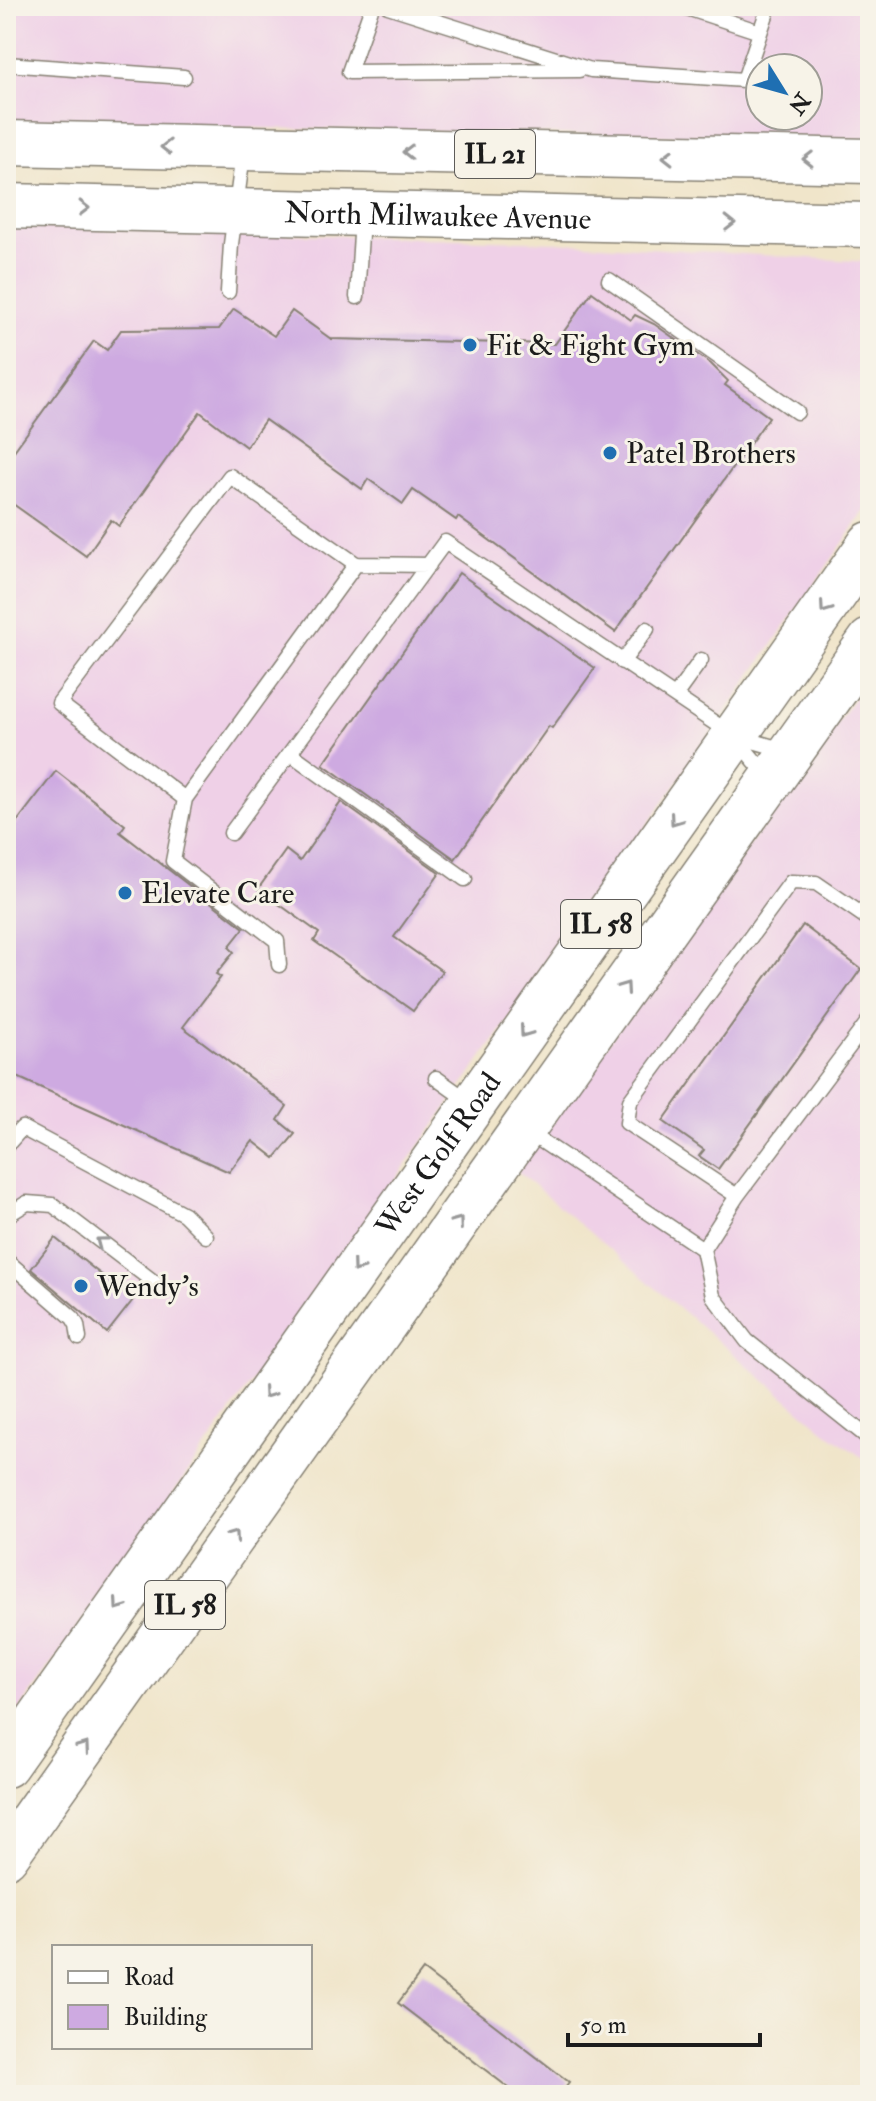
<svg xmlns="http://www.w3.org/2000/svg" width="876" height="2101" viewBox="0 0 876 2101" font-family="'IM FELL Double Pica',serif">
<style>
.built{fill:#efd0e7;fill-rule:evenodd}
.building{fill:#ceaae1}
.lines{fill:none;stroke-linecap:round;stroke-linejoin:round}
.lane-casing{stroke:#868073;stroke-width:17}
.primary-casing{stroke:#868073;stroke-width:47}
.lane{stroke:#fff;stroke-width:14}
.primary{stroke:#fff;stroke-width:44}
.oneway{stroke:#999}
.poi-dot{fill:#1f6fb2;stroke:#f7f3e8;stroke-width:3}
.labels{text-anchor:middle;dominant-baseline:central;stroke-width:6;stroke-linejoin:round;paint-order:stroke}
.shield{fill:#f7f3e8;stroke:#5e5c59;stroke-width:2}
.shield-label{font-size:28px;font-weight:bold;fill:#1c1c1c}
.street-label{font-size:30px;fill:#1c1c1c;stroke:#f7f3e8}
.poi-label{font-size:30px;fill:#1c1c1c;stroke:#f7f3e8;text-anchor:start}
</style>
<rect width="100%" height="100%" fill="#f7f3e8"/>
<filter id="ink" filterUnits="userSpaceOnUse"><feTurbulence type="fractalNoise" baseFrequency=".0125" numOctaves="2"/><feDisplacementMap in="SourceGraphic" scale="16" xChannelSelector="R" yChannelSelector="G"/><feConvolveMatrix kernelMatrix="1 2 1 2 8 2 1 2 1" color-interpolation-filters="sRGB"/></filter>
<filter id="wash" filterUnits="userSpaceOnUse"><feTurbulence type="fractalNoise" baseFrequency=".006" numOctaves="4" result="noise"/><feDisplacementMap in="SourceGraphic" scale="32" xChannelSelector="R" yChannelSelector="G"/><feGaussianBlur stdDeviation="1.8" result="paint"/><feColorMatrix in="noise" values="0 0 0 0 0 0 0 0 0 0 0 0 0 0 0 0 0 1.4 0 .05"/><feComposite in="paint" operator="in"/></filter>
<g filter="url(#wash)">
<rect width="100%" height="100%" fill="#f0e5ca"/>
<path class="built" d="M6,6H870V140L6,123ZM760,68H808V116H760Z
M6,226L554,242L870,262V504L645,828L6,1728Z
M870,676V1463L826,1432L517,1171Z"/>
<g id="blocks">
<path class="building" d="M592,292L631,320L635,315L654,324L711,364L728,381L725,385L769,417L615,632L458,517L456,520L413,490L403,504L368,479L362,489L265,420L246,447L200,412L119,526L111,520L86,556L6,499V462L94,341L107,350L121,330L219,329L234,309L274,336L292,311L331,339L555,344Z
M459,573L595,668L552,728L549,726L455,859L323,764Z
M56,771L125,825L120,832L244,928L229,947L234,952L216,974L221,977L183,1027L287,1106L278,1120L295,1134L275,1158L253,1141L229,1172L6,1072V836Z
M341,802L440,873L394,937L442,971L413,1011L314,941L319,933L258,889L286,850L300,861Z
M803,925L861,969L718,1169L699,1156L704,1150L663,1121Z
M55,1238L133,1300L107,1333L31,1269Z
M423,1970L569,2082L559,2095H518L398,2003Z"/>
</g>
</g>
<g filter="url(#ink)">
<use href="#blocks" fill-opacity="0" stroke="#868073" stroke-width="2"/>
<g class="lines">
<defs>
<path id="lane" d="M372,6L349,72L579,70
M388,6L591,70L744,80L769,6
M681,6L760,32
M6,64L184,77
M609,280L797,412
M228,292L231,244L243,154
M357,297L362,219
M622,662L647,629
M675,696L701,660
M739,737L784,750
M290,753L465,879
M185,799L59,703L230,476L356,564L429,565
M231,833L445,542L734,736L768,777
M279,965L277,941L173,861L185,799L356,564
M436,1078L471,1103
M528,1132L703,1249L713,1296L747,1341L870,1439
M6,1146L22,1128L184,1214L206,1236
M737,1196L627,1123L630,1101L791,882L816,883L870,920
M6,1216L27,1203L53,1205L163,1289
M703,1249L737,1196L870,1019
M6,1260L73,1318L77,1325L79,1338"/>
<g id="primary">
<path d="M6,143L870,161"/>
<path id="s1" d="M6,206L870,225"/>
<path id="s2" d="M6,1765L870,544"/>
<path d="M6,1856L870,641"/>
</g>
</defs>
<use href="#lane" class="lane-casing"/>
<use href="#primary" class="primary-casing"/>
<use href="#lane" class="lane"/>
<use href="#primary" class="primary"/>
</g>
<defs><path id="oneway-chevron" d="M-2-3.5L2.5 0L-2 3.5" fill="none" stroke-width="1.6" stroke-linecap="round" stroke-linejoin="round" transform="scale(2)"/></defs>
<g class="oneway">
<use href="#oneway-chevron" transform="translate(166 147) rotate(-179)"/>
<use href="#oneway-chevron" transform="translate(408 152) rotate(-179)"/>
<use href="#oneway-chevron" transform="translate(668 157) rotate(-179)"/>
<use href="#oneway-chevron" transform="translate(808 159) rotate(-179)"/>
<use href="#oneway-chevron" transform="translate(84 208) rotate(1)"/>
<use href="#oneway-chevron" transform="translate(730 223) rotate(1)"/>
<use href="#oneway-chevron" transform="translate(825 608) rotate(125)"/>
<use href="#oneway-chevron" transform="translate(675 820) rotate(125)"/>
<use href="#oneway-chevron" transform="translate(625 987) rotate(-55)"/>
<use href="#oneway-chevron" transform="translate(525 1032) rotate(125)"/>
<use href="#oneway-chevron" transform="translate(458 1222) rotate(-54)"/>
<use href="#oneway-chevron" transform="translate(101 1242) rotate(-143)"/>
<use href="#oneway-chevron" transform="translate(357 1267) rotate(126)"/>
<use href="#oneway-chevron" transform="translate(268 1393) rotate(125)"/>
<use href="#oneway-chevron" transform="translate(234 1535) rotate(-55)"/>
<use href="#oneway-chevron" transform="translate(119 1605) rotate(125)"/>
<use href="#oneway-chevron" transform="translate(84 1747) rotate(-55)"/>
</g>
</g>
<g class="poi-dot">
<circle cx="470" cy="345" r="8"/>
<circle cx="610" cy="453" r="8"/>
<circle cx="125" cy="893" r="8"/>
<circle cx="81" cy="1286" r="8"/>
</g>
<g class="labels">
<g class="shield">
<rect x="455" y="130" width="80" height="48" rx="6"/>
<rect x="561" y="900" width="80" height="48" rx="6"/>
<rect x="145" y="1581" width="80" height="48" rx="6"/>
</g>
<g class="shield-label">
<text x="495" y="154">IL 21</text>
<text x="601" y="924">IL 58</text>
<text x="185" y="1605">IL 58</text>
</g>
<g class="street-label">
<text stroke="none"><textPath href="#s1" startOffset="432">North Milwaukee Avenue</textPath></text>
<text stroke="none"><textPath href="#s2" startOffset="748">West Golf Road</textPath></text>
</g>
<g class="poi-label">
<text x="486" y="345">Fit &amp; Fight Gym</text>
<text x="626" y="453">Patel Brothers</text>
<text x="141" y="893">Elevate Care</text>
<text x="97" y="1286">Wendy's</text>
</g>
</g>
<rect width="876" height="2101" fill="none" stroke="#f7f3e8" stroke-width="32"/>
<rect x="52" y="1945" width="260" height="104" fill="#f7f3e8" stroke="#9f9d96" stroke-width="2"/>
<rect x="68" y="1971" width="40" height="12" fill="#ffffff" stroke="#9f9d96" stroke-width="2"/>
<text x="124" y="1985" font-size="24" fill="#1c1c1c">Road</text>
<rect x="68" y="2005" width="40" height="24" fill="#ceaae1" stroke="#9f9d96" stroke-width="2"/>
<text x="124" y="2025" font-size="24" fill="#1c1c1c">Building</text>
<g transform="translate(784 92) rotate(127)"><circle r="38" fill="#f7f3e8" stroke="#9f9d96" stroke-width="2"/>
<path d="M0-6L14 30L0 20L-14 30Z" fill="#1f6fb2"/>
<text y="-12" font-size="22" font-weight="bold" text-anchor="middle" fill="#1c1c1c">N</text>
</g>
<path d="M568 2033v12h192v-12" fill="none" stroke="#1c1c1c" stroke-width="4"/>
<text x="580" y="2033" font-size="24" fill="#1c1c1c" stroke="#f7f3e8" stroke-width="6" paint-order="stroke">50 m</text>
</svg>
